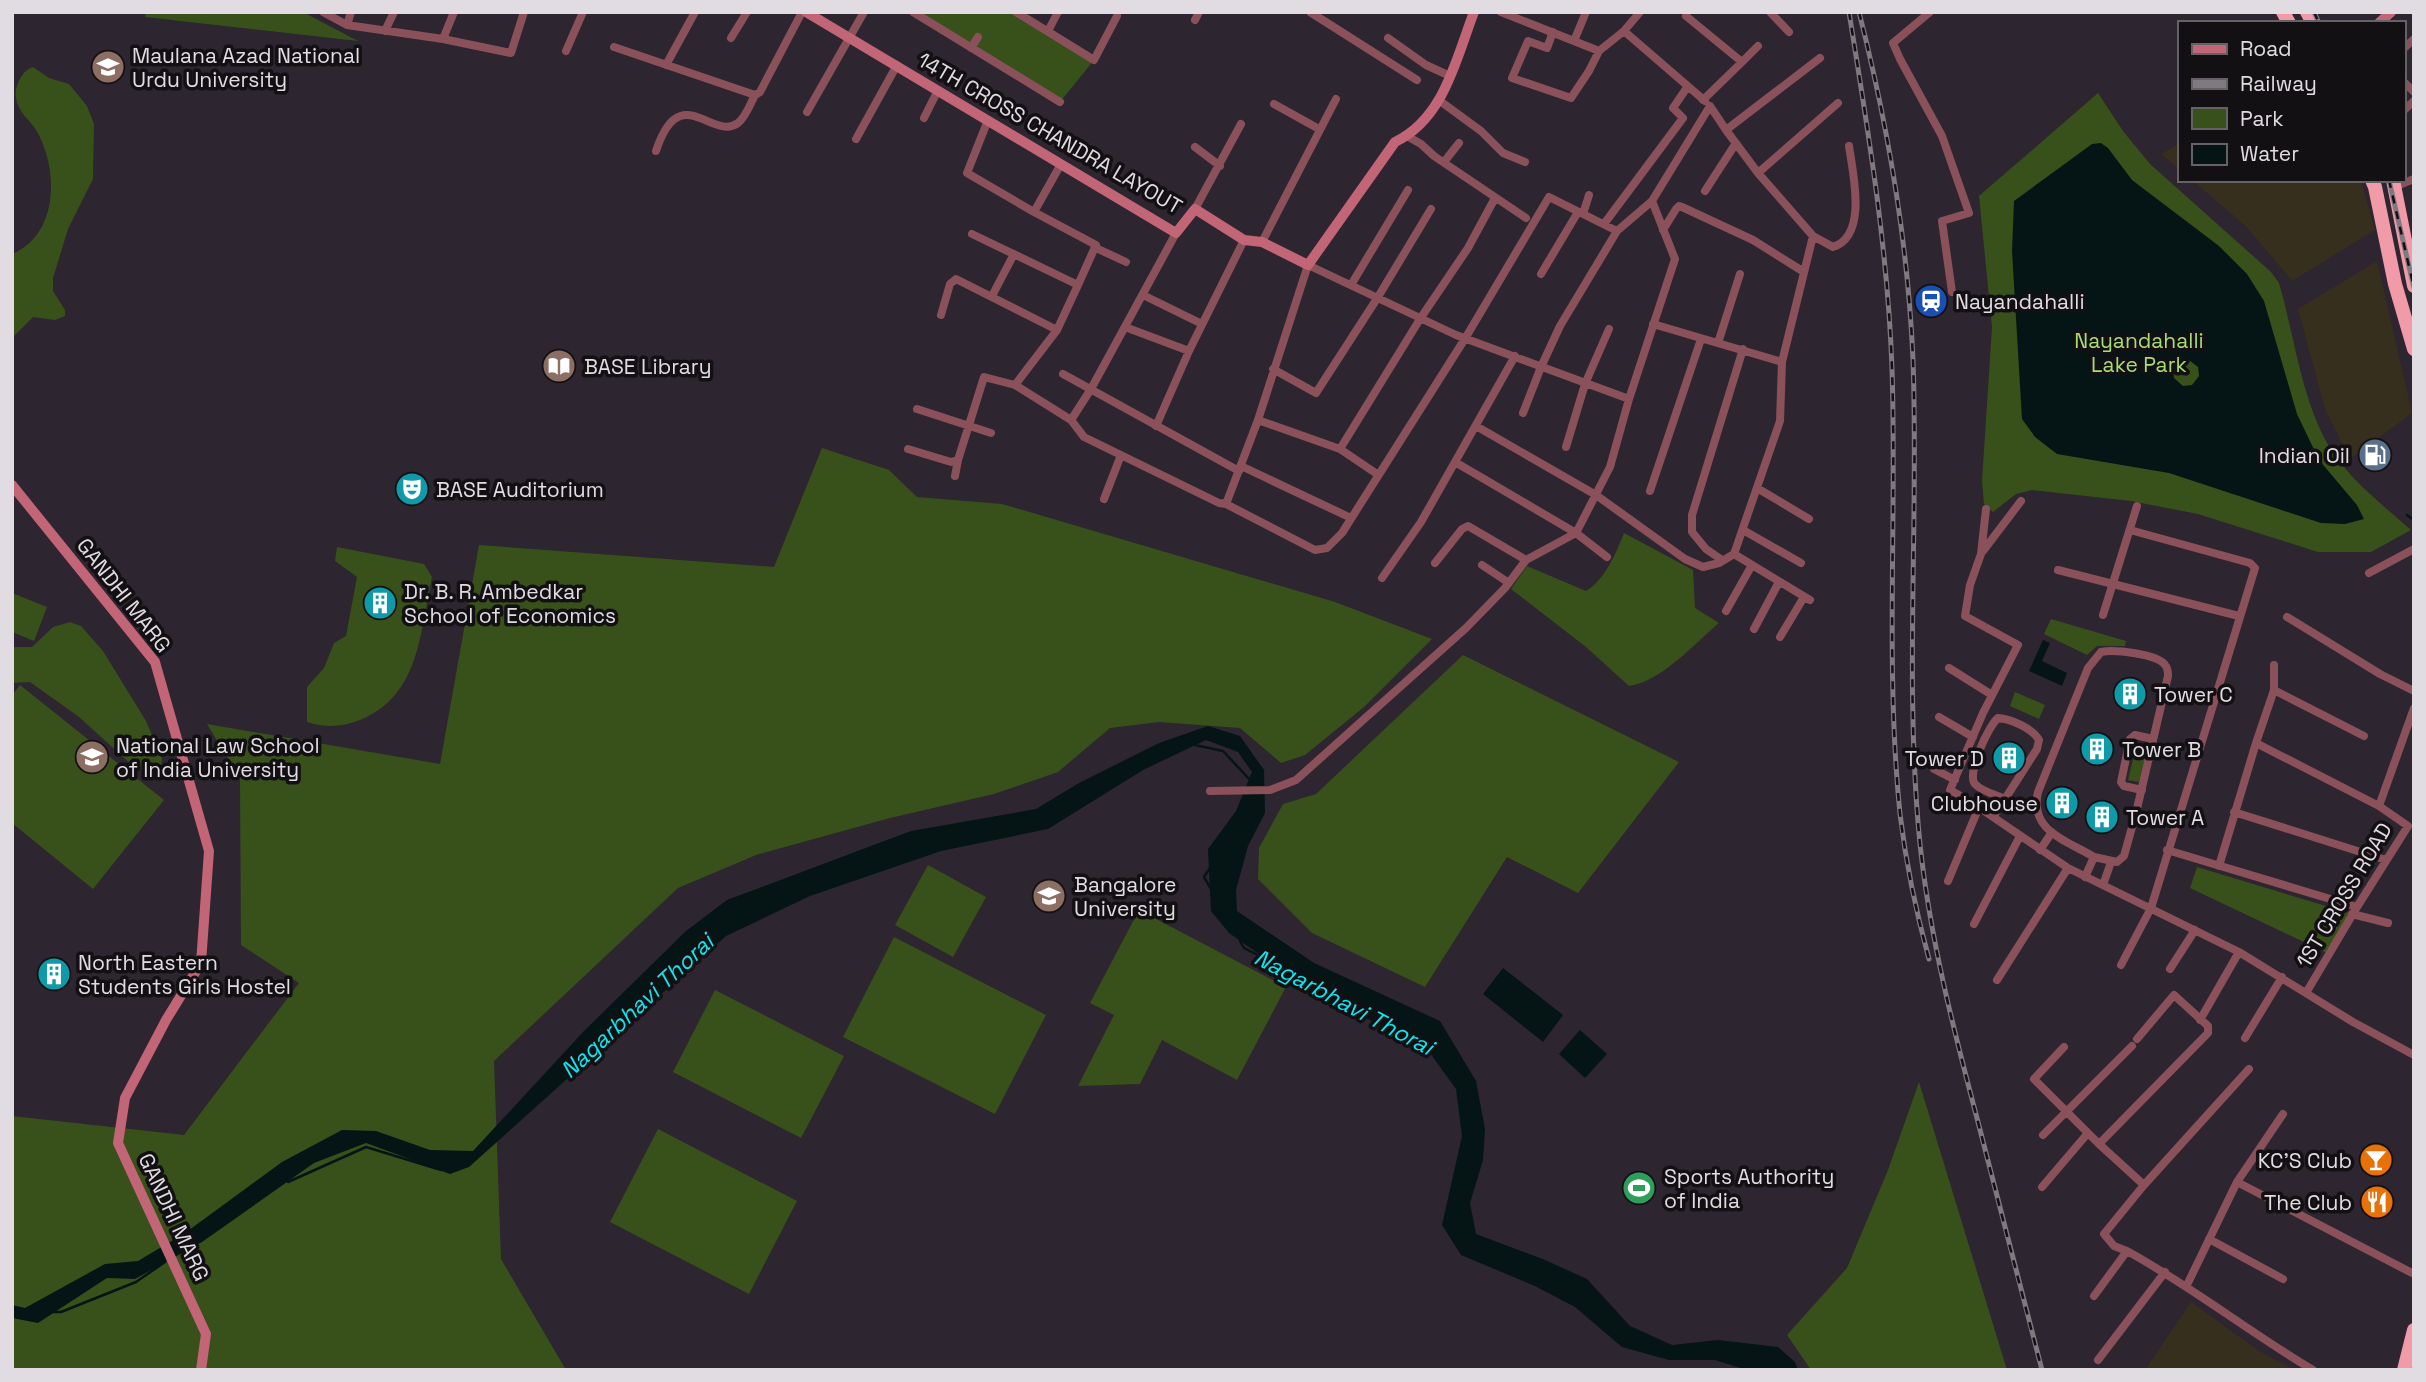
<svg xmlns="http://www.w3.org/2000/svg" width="2426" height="1382" viewBox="0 0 2426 1382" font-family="'Space Grotesk',sans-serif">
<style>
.industrial{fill:#372f1e}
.green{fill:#38511b}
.water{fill:#051516;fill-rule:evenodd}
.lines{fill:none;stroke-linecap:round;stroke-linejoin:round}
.stream{stroke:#051516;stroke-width:2.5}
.street{stroke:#8b515a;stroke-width:8}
.secondary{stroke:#c26576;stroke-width:10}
.highway{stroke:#f29ba8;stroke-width:14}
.rail-casing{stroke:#807982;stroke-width:5}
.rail{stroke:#131014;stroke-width:2.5;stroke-dasharray:8;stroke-linecap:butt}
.labels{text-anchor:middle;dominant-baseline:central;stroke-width:7;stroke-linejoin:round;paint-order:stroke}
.poi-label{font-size:21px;fill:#e1dce2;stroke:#131014;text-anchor:start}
.street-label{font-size:21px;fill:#e1dce2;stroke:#131014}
.park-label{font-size:21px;fill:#a9dd74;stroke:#131014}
.water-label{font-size:23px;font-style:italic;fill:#05ebf1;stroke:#131014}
</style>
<rect width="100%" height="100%" fill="#2d252f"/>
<path class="industrial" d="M2179,144V169L2161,154Z
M2192,180H2361L2375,230L2292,281L2246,226Z
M2377,261L2412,413L2353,457L2343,445L2325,409L2298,309Z
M2191,1302L2259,1351L2295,1370H2145Z"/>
<path class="green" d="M146,12H303L358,41L145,17Z
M913,12H1016L1094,60L1060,102Z
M33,67L49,78L69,84L87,106L94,124L93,179L68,229L53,278V291L65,310V316L55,320L33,317L12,338V254C59,235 59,168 36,130C29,119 18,112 16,98C14,87 22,70 33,67Z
M2098,93L2123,131L2150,164L2271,272L2279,283C2295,337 2302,407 2334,454C2355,484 2384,506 2411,530L2371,552H2318L2198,514L2131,501L2032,490L2016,494L1993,512L1984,504L1982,481L1992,327L1979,196Z
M822,448L889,470L917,497L1002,504L1335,602L1432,639L1364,707L1305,755L1281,763L1240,728L1159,722L1110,728L1058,772L994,794L890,818L756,855L678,888L494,1061L501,1259L566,1370H12V1116L184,1135L299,983L241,945L240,779L207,724L440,764L479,545L774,567Z
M1624,533L1693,570L1695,608L1719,623C1694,644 1662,681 1629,686L1586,647L1511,589L1527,566L1586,591C1605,580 1616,553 1624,533Z
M337,547L424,564L432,577C420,632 420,696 360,720C342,727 325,728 307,722V687L324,668L334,643L346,636L357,577L335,561Z
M12,593L47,607L34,641L12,632Z
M2051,619L2126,641L2125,646H2097L2087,655L2044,634Z
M70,622L81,626L103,651L146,721L162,759L161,770L153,776L132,765L79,717L30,682L12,683V647H32L53,627Z
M1463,655L1679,762L1578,893L1507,857L1425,987L1312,933L1258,879L1259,848L1283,804L1316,794Z
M20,685L164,800L93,889L12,823V695Z
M2015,692L2045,705L2039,719L2010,706Z
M2137,743L2148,745L2139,782L2128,780Z
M928,865L986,897L953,957L895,925Z
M2197,867L2349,913L2327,953L2190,888Z
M1139,910L1286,987L1237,1080L1162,1040L1140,1084L1078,1086L1114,1015L1090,1003Z
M894,937L1046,1015L995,1114L843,1037Z
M715,990L844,1056L801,1138L673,1072Z
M1919,1082L2007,1370H1811L1787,1335L1847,1268L1888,1170Z
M658,1129L797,1201L749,1294L610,1222Z"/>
<path class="water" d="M2101,143L2108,148L2132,180L2219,246L2247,274L2264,301L2297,414L2319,460L2357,505L2364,519L2345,524L2321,523L2169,473L2057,454L2035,437L2022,419L2012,251L2014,201L2092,144ZM2189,360L2198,367L2199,376L2192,385L2183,386L2174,378L2173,369L2178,363Z
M2043,640L2050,643L2042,661L2067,673L2062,686L2029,671Z
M1208,726L1240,736L1264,770L1265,813L1248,846L1236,890L1237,911L1314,963L1440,1021L1476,1081L1485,1129L1483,1160L1470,1203L1476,1234L1545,1260L1587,1279L1630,1326L1672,1345L1718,1340L1778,1347L1795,1362L1798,1370H1747L1715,1360H1669L1622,1347L1575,1307L1535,1286L1461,1255L1442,1225L1462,1136L1456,1089L1427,1049L1307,988L1229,933L1211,911L1208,849L1236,811L1252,772L1238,752L1206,740L1143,770L1048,829L941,851L810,896L726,936L469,1167L450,1174L366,1143L314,1163L202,1242L135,1279L107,1278L38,1323L12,1318V1305L25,1308L105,1264L138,1261L185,1233L282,1162L342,1130L376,1131L430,1150L473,1151L584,1031L686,931L727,900L911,831L1036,809L1079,783L1159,743Z
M1503,968L1563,1015L1543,1042L1483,994Z
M1580,1030L1607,1054L1585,1078L1559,1054Z"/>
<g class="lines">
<path class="stream" d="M2407,515L2414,520
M1195,745L1223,751L1251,781
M1210,868L1204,877L1211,889
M1240,941L1244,948L1271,962
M288,1182L366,1147L441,1170
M51,1312H61L136,1282L165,1262"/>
<path class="street" d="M323,12L347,25L443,39L511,53L524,12
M913,12L1060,102
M1016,12L1094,60L1117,16
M1310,12L1417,80
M1501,12L1599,51L1624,31L1640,12
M1770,12L1789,32
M1930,12L1893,43L1900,59L1942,136L1969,213L1942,221L1952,292
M1686,16L1742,62L1703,100
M1195,20L1199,12
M347,25L351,12
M385,31L394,12
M1048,31L1058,12
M1624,31L1705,101
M1553,32L1547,48L1528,41L1512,78L1571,98L1589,71L1599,51
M731,38L747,12
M1388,38L1426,65L1450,76
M443,39L454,12
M1574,41L1586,12
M614,47L755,95L760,92L802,12
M971,48L978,37
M2403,49L2414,39
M566,51L583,12
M1742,62L1758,46
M666,65L695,12
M2403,81L2414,92
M1440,101L1481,131L1503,153L1525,162
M1274,104L1319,129
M2403,111L2414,101
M807,112L864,12
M924,118L938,90
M988,120L967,173L1034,212
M1407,136L1421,144L1434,156L1526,218
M856,139L897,65
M1195,147L1220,166
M656,151C680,78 712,142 738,123C746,117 750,104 755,95
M1444,162L1459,143
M1061,164L1034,212L1096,245L1078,285
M1758,173L1838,103
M2394,187L2414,179
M1705,191L1736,143
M1195,209L1241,124
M1583,214L1589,195
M1604,224L1683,118L1673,108L1688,86
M1663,230L1676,209L1679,206L1682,207L1753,240L1804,272
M1176,233L1091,389L1071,420L1084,437L1219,503L1226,504L1315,550L1327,548L1342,533L1466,337L1549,197L1617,231L1652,201
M972,234L1078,285L1057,330L1015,385
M1813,236L1833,247C1868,236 1853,174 1849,146
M1262,242L1336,99
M1096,248L1126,262
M1541,274L1578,212
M1351,285L1408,190
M1143,295L1202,324
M992,296L1014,254
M941,315L950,284L956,279L1057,330
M1653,324L1782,362
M1125,327L1189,351
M1718,343L1740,274
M1273,369L1316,393L1378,297L1431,209
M1063,374L1239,471
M917,409L991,433
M1523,413L1541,367L1560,326L1617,231
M1258,420L1340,449L1377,474
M1156,426L1189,351L1244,240
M1476,426L1596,495L1685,559L1703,567L1719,563L1734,554L1780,421L1782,362L1813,236L1758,173L1726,130
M1566,447L1585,384L1609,329
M908,449L951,462L958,460L984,377L1015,385L1071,420
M1340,449L1420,319L1468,248L1495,198
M1455,462L1576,533L1607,557
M1241,466L1351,518
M955,476L958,460
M1757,488L1809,519
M1650,491L1701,339
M1104,499L1121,455
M1226,504L1258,420L1308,265L1456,335L1629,399L1675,259L1652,201L1710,106L1726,130L1820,58
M1986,509L1981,554L1970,585L1965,616L2018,645L1983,713L1950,790L1971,802L2068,868L2239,952L2353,1022L2414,1055
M1743,530L1801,563
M1983,551L2021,501
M1734,554L1810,600
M1722,560L1706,549L1692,532V515L1743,349
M1435,563L1462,529L1468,526L1526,560L1576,533L1610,467L1629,399
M1482,565L1509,583
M2058,570L2239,616
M2369,573L2414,549
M1382,578L1421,522L1515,356
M1726,611L1752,565
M2103,615L2137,506
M2287,617L2380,674L2414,691
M1754,629L1779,582
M1780,637L1804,597
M2274,665V690L2256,743L2379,806
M1949,668L1992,695
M2274,690L2364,736
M1939,717L1973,737
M1998,718C2011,719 2032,728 2039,740L2037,749L2005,799C1996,795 1981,791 1975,784C1966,774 1989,725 1998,718Z
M1934,769L1955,780
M2142,790L2124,786L2121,782L2130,739L2135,735L2153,739
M1210,791L1270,790L1296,780L1466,628L1505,588L1526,560
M2234,812L2386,860
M1993,817L2005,799
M2040,850L2052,832
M2167,850L2357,907
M2219,866L2256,743
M2085,877L2094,857C2066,840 2029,831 2038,792L2088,668L2101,652C2113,649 2158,654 2165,665C2168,668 2168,672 2168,676L2136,813L2124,856L2117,862L2094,857
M1948,881L1979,807
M2103,885L2111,862
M2352,914L2388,923
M1974,924L2020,836
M2121,965L2151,908L2255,568L2250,563L2130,530
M2170,969L2195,930
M1997,980L2068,868
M2306,993L2357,907L2408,826L2379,806L2414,708
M2200,1020L2239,952
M2245,1038L2282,977
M2064,1047L2034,1079L2099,1144L2144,1185L2104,1234L2114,1246L2127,1251
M2043,1135L2132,1046
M2099,1144L2208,1033V1026L2174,995L2137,1039
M2237,1182L2283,1114
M2144,1185L2249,1069
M2042,1187L2088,1133
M2209,1239L2283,1279
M2186,1287L2237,1182L2414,1274
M2094,1296L2127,1251C2191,1286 2249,1332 2313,1370
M2098,1360L2165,1272"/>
<path class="secondary" d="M806,12L1176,233L1195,209L1244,240L1262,242L1308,265L1395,142C1444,119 1456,59 1474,12
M2379,23L2391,12
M12,485L155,662L209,851L201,963L166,1020L125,1098L118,1143L206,1334L201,1370"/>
<path class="highway" d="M2283,12L2289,23
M2307,12L2313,23
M2372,180L2375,187L2395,284L2414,349
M2393,180L2414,286
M2404,1370L2414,1330"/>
<defs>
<path id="rail" d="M1849,12C1868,130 1888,250 1892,369C1897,517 1885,666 1900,814C1906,863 1916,912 1929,959
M1859,12C1888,126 1908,243 1913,360C1919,521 1904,684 1920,844C1930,939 1954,1031 1978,1122C1999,1204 2020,1287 2042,1370
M2314,12L2319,23
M2389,180L2414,288"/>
</defs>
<use href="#rail" class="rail-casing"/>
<use href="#rail" class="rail"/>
</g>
<defs>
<symbol id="university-disc" viewBox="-11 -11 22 22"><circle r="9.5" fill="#8d6e63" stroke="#131014"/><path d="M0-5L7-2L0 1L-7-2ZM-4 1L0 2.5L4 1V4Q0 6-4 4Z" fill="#fff"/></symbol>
<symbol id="station-disc" viewBox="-11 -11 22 22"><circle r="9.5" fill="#1a4fb4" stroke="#131014"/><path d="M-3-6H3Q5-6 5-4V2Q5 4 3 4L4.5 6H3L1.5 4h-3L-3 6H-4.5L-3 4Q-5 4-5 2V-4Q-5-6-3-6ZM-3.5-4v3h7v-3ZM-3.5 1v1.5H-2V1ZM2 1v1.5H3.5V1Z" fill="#fff"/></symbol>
<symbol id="library-disc" viewBox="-11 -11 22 22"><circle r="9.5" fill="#8d6e63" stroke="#131014"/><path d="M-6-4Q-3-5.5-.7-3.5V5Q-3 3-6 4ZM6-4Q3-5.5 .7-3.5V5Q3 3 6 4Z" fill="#fff"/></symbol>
<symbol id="fuel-disc" viewBox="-11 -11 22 22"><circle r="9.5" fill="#5c6f8a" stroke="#131014"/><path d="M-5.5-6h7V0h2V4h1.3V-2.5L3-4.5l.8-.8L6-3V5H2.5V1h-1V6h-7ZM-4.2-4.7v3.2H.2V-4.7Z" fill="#fff"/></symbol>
<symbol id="theatre-disc" viewBox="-11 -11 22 22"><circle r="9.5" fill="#0f9aa8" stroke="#131014"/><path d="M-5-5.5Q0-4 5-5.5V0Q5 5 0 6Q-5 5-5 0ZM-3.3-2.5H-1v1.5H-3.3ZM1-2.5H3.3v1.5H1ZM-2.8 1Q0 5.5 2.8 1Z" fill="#fff"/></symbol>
<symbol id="building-disc" viewBox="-11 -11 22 22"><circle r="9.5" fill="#0f9aa8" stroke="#131014"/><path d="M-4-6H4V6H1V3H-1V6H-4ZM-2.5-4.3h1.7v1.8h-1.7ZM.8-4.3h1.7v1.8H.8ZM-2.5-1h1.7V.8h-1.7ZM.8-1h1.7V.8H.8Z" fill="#fff"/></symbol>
<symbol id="bar-disc" viewBox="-11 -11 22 22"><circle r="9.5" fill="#e8710a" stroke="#131014"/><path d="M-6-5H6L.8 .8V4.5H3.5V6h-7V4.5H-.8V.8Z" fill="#fff"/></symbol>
<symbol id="stadium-disc" viewBox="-11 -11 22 22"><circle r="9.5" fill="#2e9e5b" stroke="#131014"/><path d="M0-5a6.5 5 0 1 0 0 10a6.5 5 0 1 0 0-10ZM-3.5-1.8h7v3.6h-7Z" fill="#fff"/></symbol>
<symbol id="restaurant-disc" viewBox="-11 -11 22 22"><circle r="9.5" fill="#e8710a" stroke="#131014"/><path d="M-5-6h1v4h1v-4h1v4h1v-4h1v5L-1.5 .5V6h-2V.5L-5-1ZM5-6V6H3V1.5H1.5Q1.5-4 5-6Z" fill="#fff"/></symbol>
</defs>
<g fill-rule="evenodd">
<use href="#university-disc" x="89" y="48" width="38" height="38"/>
<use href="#station-disc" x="1912" y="282" width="38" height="38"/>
<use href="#library-disc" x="540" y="347" width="38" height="38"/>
<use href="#fuel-disc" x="2356" y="436" width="38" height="38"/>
<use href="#theatre-disc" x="393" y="470" width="38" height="38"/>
<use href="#building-disc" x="361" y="584" width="38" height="38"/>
<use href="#building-disc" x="2111" y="675" width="38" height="38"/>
<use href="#building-disc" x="2078" y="730" width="38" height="38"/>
<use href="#university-disc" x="73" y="738" width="38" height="38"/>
<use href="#building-disc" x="1990" y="739" width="38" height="38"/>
<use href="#building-disc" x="2043" y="784" width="38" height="38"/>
<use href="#building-disc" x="2083" y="798" width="38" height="38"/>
<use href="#university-disc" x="1030" y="877" width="38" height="38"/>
<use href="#building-disc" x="35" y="955" width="38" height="38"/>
<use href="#bar-disc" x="2357" y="1141" width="38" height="38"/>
<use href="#stadium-disc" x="1620" y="1169" width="38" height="38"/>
<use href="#restaurant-disc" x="2358" y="1183" width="38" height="38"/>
</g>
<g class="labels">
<g class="poi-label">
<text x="132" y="55">Maulana Azad National<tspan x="132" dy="24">Urdu University</tspan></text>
<text x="1955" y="301">Nayandahalli</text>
<text x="584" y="366">BASE Library</text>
<text x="2350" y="455" text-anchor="end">Indian Oil</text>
<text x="436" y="489">BASE Auditorium</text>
<text x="404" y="591">Dr. B. R. Ambedkar<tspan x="404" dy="24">School of Economics</tspan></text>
<text x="2154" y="694">Tower C</text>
<text x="116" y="745">National Law School<tspan x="116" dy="24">of India University</tspan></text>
<text x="2122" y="749">Tower B</text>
<text x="1984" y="758" text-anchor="end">Tower D</text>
<text x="2038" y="803" text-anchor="end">Clubhouse</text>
<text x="2126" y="817">Tower A</text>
<text x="1074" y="884">Bangalore<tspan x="1074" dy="24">University</tspan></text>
<text x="78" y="962">North Eastern<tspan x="78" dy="24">Students Girls Hostel</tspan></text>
<text x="2352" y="1160" text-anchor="end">KC'S Club</text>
<text x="1664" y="1176">Sports Authority<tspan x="1664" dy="24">of India</tspan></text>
<text x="2352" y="1202" text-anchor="end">The Club</text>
</g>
<g class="street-label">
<text transform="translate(1050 133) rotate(30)">14TH CROSS CHANDRA LAYOUT</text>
<text transform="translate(124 595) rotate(52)">GANDHI MARG</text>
<text transform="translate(2344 895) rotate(-59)">1ST CROSS ROAD</text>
<text transform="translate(174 1217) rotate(65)">GANDHI MARG</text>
</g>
<g class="park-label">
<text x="2139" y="340">Nayandahalli<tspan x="2139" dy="24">Lake Park</tspan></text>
</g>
<g class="water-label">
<text transform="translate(1344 1002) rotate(28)">Nagarbhavi Thorai</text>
<text transform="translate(637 1006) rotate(-43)">Nagarbhavi Thorai</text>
</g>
</g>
<rect width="2426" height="1382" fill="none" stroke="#e1dce2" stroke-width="28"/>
<rect x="2178" y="21" width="228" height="161" fill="#131014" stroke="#656266" stroke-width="2"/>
<rect x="2192" y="44" width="35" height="10" fill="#c26576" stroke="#656266" stroke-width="2"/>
<text x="2240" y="56" font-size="21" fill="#e1dce2">Road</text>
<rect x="2192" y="79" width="35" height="10" fill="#807982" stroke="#656266" stroke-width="2"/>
<text x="2240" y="91" font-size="21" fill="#e1dce2">Railway</text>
<rect x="2192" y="108" width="35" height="21" fill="#38511b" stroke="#656266" stroke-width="2"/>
<text x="2240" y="126" font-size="21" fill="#e1dce2">Park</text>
<rect x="2192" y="144" width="35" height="21" fill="#051516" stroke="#656266" stroke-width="2"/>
<text x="2240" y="161" font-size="21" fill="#e1dce2">Water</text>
</svg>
